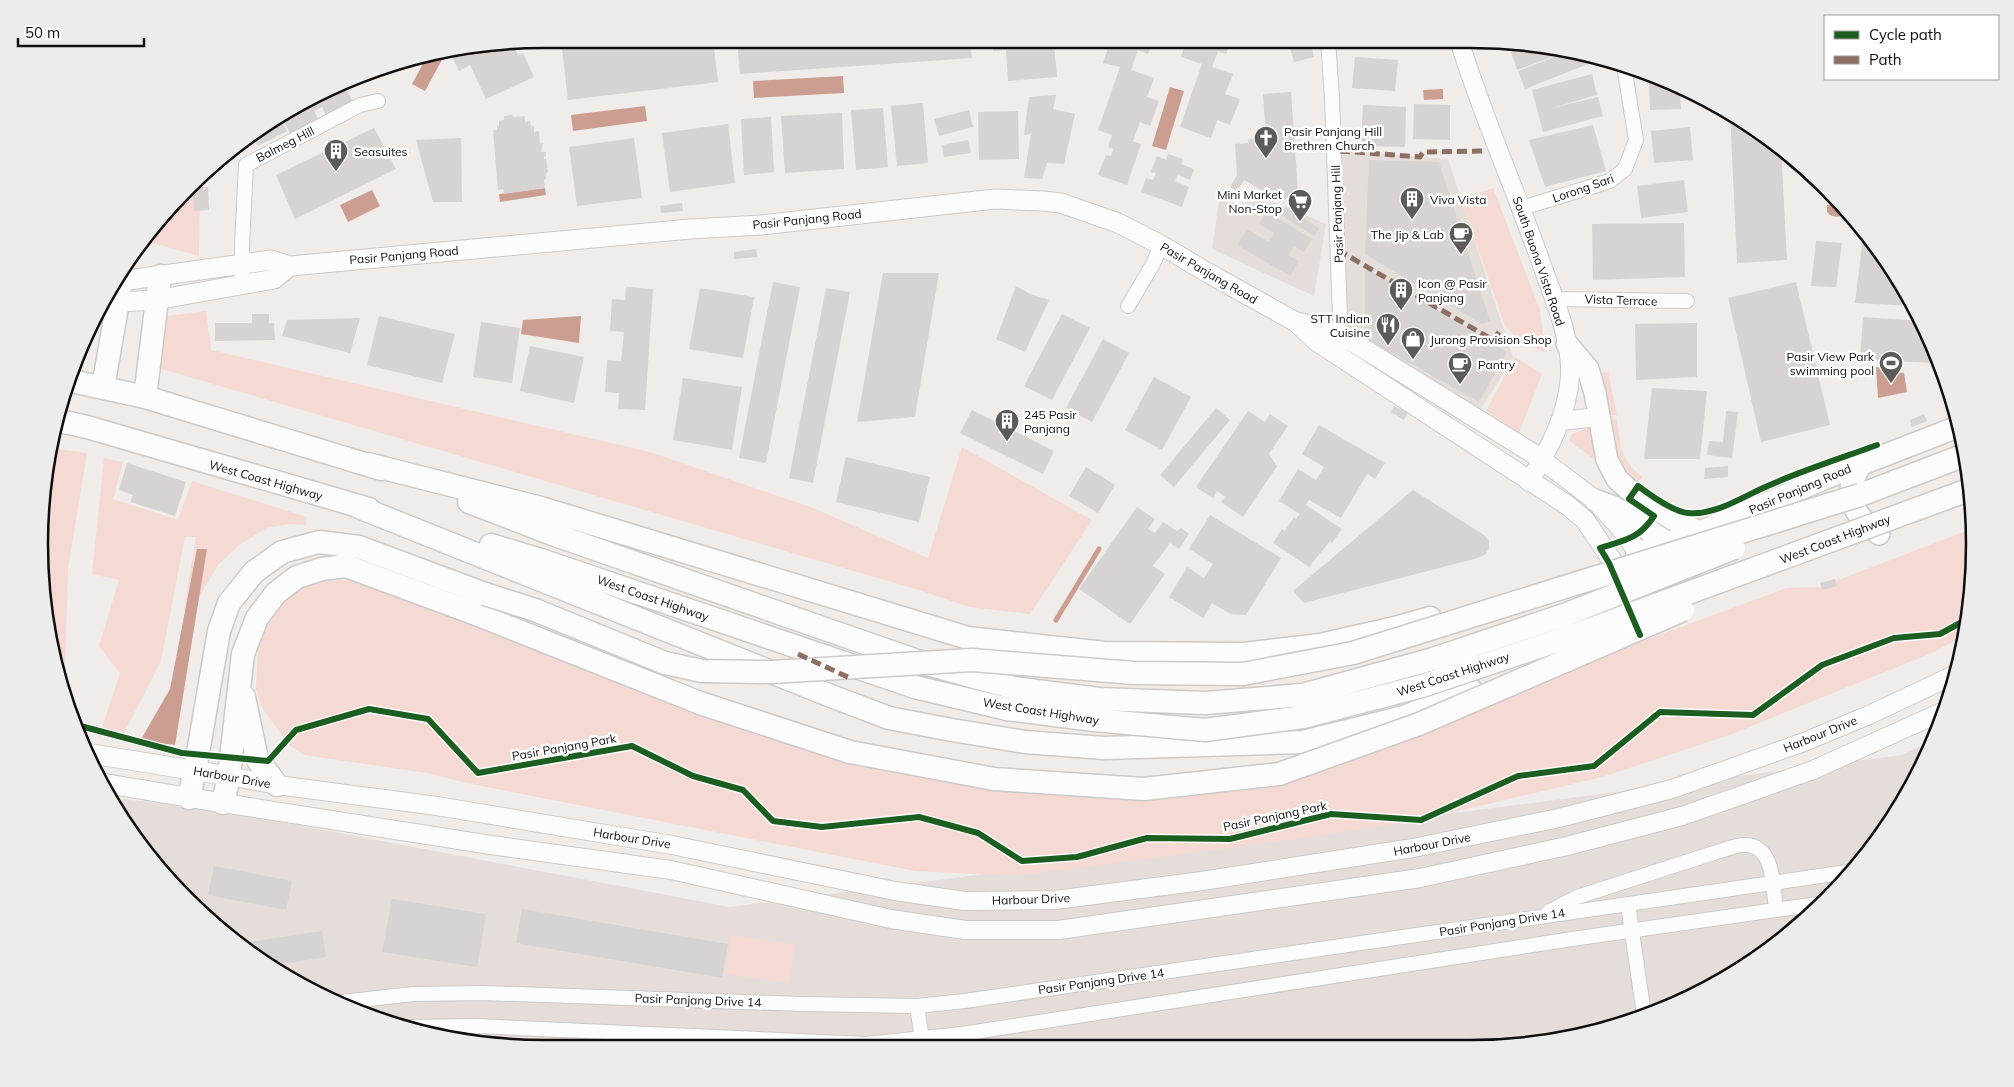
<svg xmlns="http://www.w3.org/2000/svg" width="2014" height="1087" viewBox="0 0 2014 1087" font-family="Mulish,sans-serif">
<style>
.built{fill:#e5ddda}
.green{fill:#f4dad3}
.water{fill:#cc9e92}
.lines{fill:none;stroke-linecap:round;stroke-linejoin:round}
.stream{stroke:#cc9e92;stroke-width:5}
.building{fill:#d6d3d2}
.minor-casing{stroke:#cccac9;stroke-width:16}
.tertiary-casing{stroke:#cccac9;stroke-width:20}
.secondary-casing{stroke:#cccac9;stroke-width:21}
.primary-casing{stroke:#cccac9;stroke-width:24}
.trunk-casing{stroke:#cccac9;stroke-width:25}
.minor{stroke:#fdfcfc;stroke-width:14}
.tertiary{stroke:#fdfcfc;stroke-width:18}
.secondary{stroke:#fdfcfc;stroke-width:19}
.primary{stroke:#fdfcfc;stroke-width:21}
.trunk{stroke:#fdfcfc;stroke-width:22}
.trunk-bridge-casing{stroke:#cccac9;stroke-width:25;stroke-linecap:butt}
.trunk-bridge{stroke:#fdfcfc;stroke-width:22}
.quiet{stroke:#8d6e63;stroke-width:5;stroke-dasharray:10 5;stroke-linecap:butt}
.cycleway-casing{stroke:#fff;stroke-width:9}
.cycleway{stroke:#1b5e20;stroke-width:6}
.labels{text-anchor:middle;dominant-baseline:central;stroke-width:5;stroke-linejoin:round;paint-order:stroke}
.poi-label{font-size:12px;fill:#0f0d0d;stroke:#fff;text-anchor:start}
.street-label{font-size:12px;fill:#0f0d0d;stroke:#fff}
.rim{fill:none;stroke:#0f0d0d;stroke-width:2.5}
</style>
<rect width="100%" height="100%" fill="#efecea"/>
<path class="built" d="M1340,151L1448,159L1513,358L1479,412L1344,332Z
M1254,193L1326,224L1314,296L1212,249L1220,195L1242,206Z
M1933,740L1908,796L1850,877L1751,963L1663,1010L1536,1044L511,1047L413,1031L291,981L236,944L164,877L124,824L110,798L202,807L730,907L1902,755Z"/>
<path class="green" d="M200,177L199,256L142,240L164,210Z
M1493,188L1540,310L1545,353L1515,337L1504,324L1461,199Z
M206,311L211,350L650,452L813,508L928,558L962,447L1092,520L1030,614L969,607L919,590L155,367L159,317Z
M1515,357L1542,374L1519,433L1486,411Z
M1608,372L1617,415H1603L1595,374Z
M1617,419C1621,448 1619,457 1642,477L1633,490L1620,475L1604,420Z
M1593,426L1601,464L1569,441L1572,434Z
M50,448L87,453L68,569L64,699L56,674L40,577V510Z
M104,458L123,462L113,499L178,520L192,481L307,517L306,525L290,524L266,528L238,546L218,565L190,612L184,611L196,537H185L161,661L121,739L99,736L120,673L99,646L119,580L92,574Z
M1974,528L1971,609L1965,635L1934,652L1727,736L1602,777L1421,820L1283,841L1015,876L915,871L466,783L427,773L304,755L288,744L263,709L256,689L258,644L266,622L282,600L304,585L332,580L359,581L380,587L770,738L856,766L995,791L1083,796L1281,781L1627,647L1787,588L1820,587Z
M731,935L795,944L789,983L725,974Z"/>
<path class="water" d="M435,51L444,56L425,91L412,84L429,53Z
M843,76L844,93L754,98L753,81Z
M1170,87L1184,91L1166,150L1152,146Z
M1443,89V99L1424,100L1423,90Z
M645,106L647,121L573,131L571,115Z
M545,188L546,195L500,202L499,194Z
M372,190L380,206L348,222L340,205Z
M1827,205L1843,206L1846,209V214C1839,218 1832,218 1827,212Z
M581,316L579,343L521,334L523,320Z
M1876,367L1887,368L1891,371L1904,373L1907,392L1878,398Z
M197,549H207L175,745L140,741L170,689Z"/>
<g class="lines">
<path class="stream" d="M1056,620L1099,549"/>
</g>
<path class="building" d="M651,39H713L718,82L568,100L562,49Z
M737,39H970L972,58L740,74Z
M992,39H1038V41L1075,39V44L1054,45L1057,77L1008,81L1006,50L993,51Z
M1111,39H1154L1148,54L1138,50L1131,70L1154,78L1147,97L1159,101L1150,126L1140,122L1133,141L1141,144L1127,185L1098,175L1106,155L1111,156L1113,149L1108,147L1112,135L1098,130L1120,67L1103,63Z
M1187,39L1231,40L1226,54L1218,51L1212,67L1233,74L1225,94L1240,99L1230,125L1217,120L1211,138L1180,127L1202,64L1181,57Z
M1288,40H1310L1314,57L1294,62Z
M1359,40H1391V41L1359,43Z
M512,42L518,55L523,53L534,77L486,99L470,65L459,71L448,48Z
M1531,44L1568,51L1517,70L1511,52Z
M1570,51L1584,53L1588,64L1525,89L1518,71Z
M1355,57L1398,60L1395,91L1352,88Z
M1592,74L1597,95L1552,108L1598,97L1603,116L1543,132L1532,90Z
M1660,80L1680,88L1681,109L1650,110L1649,81Z
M343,83L353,102L326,115L322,107L314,111L318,119L290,133L280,114L291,106Z
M1291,92L1298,191L1281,202L1244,180L1237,191L1230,187L1237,175L1235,144L1249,143L1248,139L1266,138L1263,94Z
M1056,95L1053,109L1075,114L1064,164L1047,163L1042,179L1024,178L1031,134L1024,135L1029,97Z
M923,103L928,163L897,166L891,106Z
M1414,104L1450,105V140L1413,139Z
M1363,105L1406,107L1405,147L1361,146Z
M883,108L888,167L856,170L851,110Z
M969,110L973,127L939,136L934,119Z
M1018,111L1019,159L979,160L978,112Z
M1730,111L1781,148L1787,260L1737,263Z
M842,113L844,169L785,173L781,116Z
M279,115L287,131L258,146L251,133Z
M512,115L513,117L525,116V122L530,121L531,126H534V132L539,131L540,144L543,143L541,152H546V156L544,157V159H546L548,172L546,173V179L544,180L545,188L504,194L503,189L498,190L493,130H497V126H499V121L504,120V116Z
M771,117L774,172L744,175L741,119Z
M728,124L735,183L670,192L662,133Z
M1593,125L1606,171L1545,187L1529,140Z
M1690,127L1693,160L1654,163L1651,131Z
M374,128L396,169L295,219L276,175Z
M461,138L462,202H433L416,140Z
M634,138L642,198L577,206L569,147Z
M968,140L971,153L944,157L942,145Z
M1168,154L1183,159L1181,164L1194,169L1190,180L1178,175L1175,181L1189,187L1182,207L1141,192L1146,178L1153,180L1156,173L1151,172L1157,156L1166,160Z
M1369,160L1439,162L1490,321L1482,324L1365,254Z
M1684,180L1688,212L1641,218L1637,186Z
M208,187L209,210L194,211L193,188Z
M682,203L683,211L661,213L660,206Z
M1286,207L1319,228L1314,236L1281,215Z
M1266,212L1312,239L1304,252L1294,246L1288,255L1299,261L1290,276L1237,245L1247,229L1269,242L1274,233L1259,224Z
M1684,223L1685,277L1593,280L1592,224Z
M1864,229L1871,236L1915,306L1855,303Z
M1816,241L1842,243L1836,287L1811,286Z
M756,249L757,257L734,259V252Z
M1365,268L1507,352L1479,402L1365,338Z
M883,273H939L915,417L857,422Z
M773,282L800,287L766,463L739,458Z
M1796,282L1830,425L1761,442L1728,298Z
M1016,286L1030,294L1049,300L1025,352L996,339Z
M626,287L653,289L645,410L618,409L619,393L605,392L607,360L621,361L624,332L610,331L612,299L625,300Z
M700,288L754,297L743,358L689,349Z
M826,288L850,292L813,483L789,478Z
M252,314H269V323H274L275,340L215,341V323H252Z
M1062,314L1090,328L1052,400L1024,386Z
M379,316L455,334L442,383L367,365Z
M1863,317L1923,321L1939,363L1860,360Z
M360,318L350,353L282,336L287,320Z
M481,322L520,328L512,383L473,377Z
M1697,323V377L1636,380L1635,324Z
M1103,339L1129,353L1092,422L1066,408Z
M530,346L584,357L574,403L520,391Z
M1154,377L1191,397L1162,450L1125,430Z
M683,378L742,387L732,450L673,440Z
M1652,388L1707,391L1700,459H1644Z
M1394,406L1408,413L1404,420L1391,412Z
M1216,408L1230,420L1174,487L1160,475Z
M972,410L1054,451L1043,474L960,433Z
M1248,411L1265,422L1270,414L1288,426L1269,454L1277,466L1243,517L1221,502L1225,497L1217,491L1213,498L1196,487Z
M1726,411L1738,412L1732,458L1707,455L1709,441L1723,442Z
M1924,414L1927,421L1912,427L1910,420Z
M1319,425L1385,463L1375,479L1367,474L1341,518L1309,500L1306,505L1342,529L1332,543L1330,541L1309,567L1273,543L1282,529L1285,531L1294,517L1296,519L1300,514L1279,501L1298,469L1316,480L1324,467L1302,454Z
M846,457L930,477L919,522L836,502Z
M127,463L186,482L175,516L130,502L133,495L119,490Z
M1728,466V477L1704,479L1705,468Z
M1086,467L1115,485L1098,513L1069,496Z
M1413,490L1484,535L1489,541V548L1486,554L1478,558L1304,603L1293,591Z
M1137,507L1155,519L1148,529L1155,533L1163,522L1177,531L1181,528L1189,534L1179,549L1170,543L1153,566L1165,574L1130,624L1079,589Z
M1210,515L1281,558L1246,615L1231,614L1212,603L1203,618L1169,597L1187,567L1204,578L1213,564L1189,549Z
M1835,579L1837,586L1822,590L1820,583Z
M214,866L292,881L286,910L208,895Z
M392,899L486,914L477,967L382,952Z
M522,909L728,944L722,978L516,943Z
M322,931L326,957L269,966L236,944Z"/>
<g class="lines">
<defs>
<path id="minor" d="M1328,40L1332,98L1341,344
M1522,208L1610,181L1625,169L1636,140L1624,66
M242,284V245L246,165L360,105L378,101
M1554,299L1687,301
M1128,306L1153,264L1161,245
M1628,904L1644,1015
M1548,912L1577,897L1723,850C1730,848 1739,844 1746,845C1775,846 1773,889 1776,910
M342,1002L413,994L483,993L802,1004L917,1006L965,1001L1854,871
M917,1006L923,1046
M404,1027L477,1026L866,1044L962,1034L1572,939L1818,904"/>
<path id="tertiary" d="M1459,40C1483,118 1517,193 1544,271C1556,303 1572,342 1570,377C1567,416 1549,449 1529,482
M1560,421L1599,417
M229,776L277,785L437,806L672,845L895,891L965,901L1055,900L1202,881L1413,848L1559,818L1672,789L1804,742L1869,715L1956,674
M223,803L491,845L671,870L891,919L965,930H1059L1420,878L1567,846L1682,816L1813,770L1946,710"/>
<path id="secondary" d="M114,282L271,260L290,266L690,229L761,225L995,199L1043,201L1061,203L1118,223L1161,245L1208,273L1296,322L1316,341L1567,505L1585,520L1613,562L1628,580
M102,303L156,300L274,279L290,266
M1297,322L1324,328L1348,339L1537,456L1595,500L1618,525L1639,553L1640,567
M86,753L229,776
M102,783L223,803"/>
<path id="primary" d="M1567,344L1588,369L1595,393L1607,460L1617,479L1636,496L1672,519L1700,532
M1862,464C1840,495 1852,513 1879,534
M1595,500L1614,507L1668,543
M1637,553L1700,532L1826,478L1960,426"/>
<path id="trunk" d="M67,380L145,397L381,469
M103,387L118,302L120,282
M145,397L160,276
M55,420L87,427L369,509
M368,464L541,508L968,638L1105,653L1244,654L1320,645L1395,628L1430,618
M1860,495L1965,455
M469,502L555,535L923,663L1014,688
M356,506L831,696L889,718L952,730L1025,742L1104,748L1303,742L1404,717L1471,690
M491,545L541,560L915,687L1007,709
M244,697L257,759L277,785
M189,798L195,770L219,631L229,603L254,572L282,552L319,542L359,547L485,594
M223,803L229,776L243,654L257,618L276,593L297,577L322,569L346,566L476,614L700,703L850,752L994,779L1144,789L1279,774"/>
</defs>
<use href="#minor" class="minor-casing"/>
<use href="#tertiary" class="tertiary-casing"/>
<use href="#secondary" class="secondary-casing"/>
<use href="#primary" class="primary-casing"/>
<use href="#trunk" class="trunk-casing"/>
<use href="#minor" class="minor"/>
<use href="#tertiary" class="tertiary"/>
<use href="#secondary" class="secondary"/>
<use href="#primary" class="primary"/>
<use href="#trunk" class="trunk"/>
<defs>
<path id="trunk-bridge" d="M485,594L535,610L665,663L702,671L772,672L972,660L1134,673L1243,674L1353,653L1860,495
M1014,688L1099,699L1206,703L1302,695L1433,659L1567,614L1734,548
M1007,709L1094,720L1205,730L1303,717L1422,686L1574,635L1971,489
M1279,774L1419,724L1683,610"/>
</defs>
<use href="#trunk-bridge" class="trunk-bridge-casing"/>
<use href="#trunk-bridge" class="trunk-bridge"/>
<path class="quiet" d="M1340,151L1420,157L1423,152L1483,151
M1338,250L1493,340L1499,332
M798,654L852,679"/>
<defs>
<path id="cycleway" d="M1640,635L1609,563L1600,548C1625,540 1639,539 1654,516L1629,499L1638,486C1650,495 1673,512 1688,513C1713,516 1741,498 1763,488C1800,471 1839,459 1877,445
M73,724L182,753L268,761L296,730L369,709L428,719L478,773L632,746L693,776L743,790L773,821L822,827L919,817L978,833L1022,861L1077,857L1147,838L1230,839L1331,814L1421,820L1518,776L1594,766L1660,712L1753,715L1822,665L1894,638L1940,634L1969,618"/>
</defs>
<use href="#cycleway" class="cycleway-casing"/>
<use href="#cycleway" class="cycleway"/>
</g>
<defs>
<symbol id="church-pin" viewBox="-11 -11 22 30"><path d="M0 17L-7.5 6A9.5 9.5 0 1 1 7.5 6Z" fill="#5d5b5a" stroke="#fff"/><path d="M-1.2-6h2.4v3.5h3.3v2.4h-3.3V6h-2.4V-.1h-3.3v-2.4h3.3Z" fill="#fff"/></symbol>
<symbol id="building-pin" viewBox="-11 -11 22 30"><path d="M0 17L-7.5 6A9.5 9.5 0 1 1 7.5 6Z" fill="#5d5b5a" stroke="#fff"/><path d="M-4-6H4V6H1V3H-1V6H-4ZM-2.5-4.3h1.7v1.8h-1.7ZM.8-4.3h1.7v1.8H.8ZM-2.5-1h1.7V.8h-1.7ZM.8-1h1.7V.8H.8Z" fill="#fff"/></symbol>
<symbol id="supermarket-pin" viewBox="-11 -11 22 30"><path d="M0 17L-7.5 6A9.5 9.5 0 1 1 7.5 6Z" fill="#5d5b5a" stroke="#fff"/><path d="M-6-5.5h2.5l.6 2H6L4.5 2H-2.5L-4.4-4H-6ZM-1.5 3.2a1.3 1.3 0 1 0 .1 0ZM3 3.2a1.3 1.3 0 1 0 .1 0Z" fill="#fff"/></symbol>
<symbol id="cafe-pin" viewBox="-11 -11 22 30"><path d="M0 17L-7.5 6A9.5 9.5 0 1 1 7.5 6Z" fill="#5d5b5a" stroke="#fff"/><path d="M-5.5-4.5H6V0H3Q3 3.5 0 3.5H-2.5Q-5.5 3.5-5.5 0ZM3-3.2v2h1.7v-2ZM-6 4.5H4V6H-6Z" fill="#fff"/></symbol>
<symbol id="restaurant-pin" viewBox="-11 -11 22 30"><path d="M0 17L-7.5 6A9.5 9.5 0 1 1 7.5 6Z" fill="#5d5b5a" stroke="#fff"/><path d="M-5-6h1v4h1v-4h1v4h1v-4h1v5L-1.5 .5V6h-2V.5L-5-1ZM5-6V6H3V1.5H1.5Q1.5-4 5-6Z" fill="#fff"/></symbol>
<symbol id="shop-pin" viewBox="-11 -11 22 30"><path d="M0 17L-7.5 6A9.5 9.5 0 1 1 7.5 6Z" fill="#5d5b5a" stroke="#fff"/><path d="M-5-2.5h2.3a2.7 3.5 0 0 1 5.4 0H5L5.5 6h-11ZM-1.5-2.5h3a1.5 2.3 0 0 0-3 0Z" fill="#fff"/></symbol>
<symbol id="stadium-pin" viewBox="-11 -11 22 30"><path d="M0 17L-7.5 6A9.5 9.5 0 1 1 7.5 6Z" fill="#5d5b5a" stroke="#fff"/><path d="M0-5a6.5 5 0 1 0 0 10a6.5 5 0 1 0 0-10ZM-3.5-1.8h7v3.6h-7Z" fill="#fff"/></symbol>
</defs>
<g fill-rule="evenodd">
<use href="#church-pin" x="1252" y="124" width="28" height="38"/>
<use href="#building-pin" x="322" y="137" width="28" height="38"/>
<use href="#building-pin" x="1398" y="185" width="28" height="38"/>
<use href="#supermarket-pin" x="1286" y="187" width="28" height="38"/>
<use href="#cafe-pin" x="1447" y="220" width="28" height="38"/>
<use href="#building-pin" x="1387" y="276" width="28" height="38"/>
<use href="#restaurant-pin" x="1374" y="311" width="28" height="38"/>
<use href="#shop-pin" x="1399" y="325" width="28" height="38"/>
<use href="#stadium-pin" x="1877" y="349" width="28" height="38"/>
<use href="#cafe-pin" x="1446" y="350" width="28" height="38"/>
<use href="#building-pin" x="993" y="407" width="28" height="38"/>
</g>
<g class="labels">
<g class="poi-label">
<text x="1284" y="131">Pasir Panjang Hill<tspan x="1284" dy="14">Brethren Church</tspan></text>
<text x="354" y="151">Seasuites</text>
<text x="1282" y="194" text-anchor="end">Mini Market<tspan x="1282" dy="14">Non-Stop</tspan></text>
<text x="1430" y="199">Viva Vista</text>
<text x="1444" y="234" text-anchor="end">The Jip &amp; Lab</text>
<text x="1418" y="283">Icon @ Pasir<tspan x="1418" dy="14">Panjang</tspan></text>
<text x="1370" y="318" text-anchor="end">STT Indian<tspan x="1370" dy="14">Cuisine</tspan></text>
<text x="1430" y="339">Jurong Provision Shop</text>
<text x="1874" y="356" text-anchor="end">Pasir View Park<tspan x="1874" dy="14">swimming pool</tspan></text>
<text x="1478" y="364">Pantry</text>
<text x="1024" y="414">245 Pasir<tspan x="1024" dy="14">Panjang</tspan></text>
</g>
<g class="street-label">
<text transform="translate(285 144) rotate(-27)">Balmeg Hill</text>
<text transform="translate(1583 188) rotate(-19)">Lorong Sari</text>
<text transform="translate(1337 214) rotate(-92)">Pasir Panjang Hill</text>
<text transform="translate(807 219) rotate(-6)">Pasir Panjang Road</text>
<text transform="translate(404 255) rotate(-5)">Pasir Panjang Road</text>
<text transform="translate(1539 261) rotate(71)">South Buona Vista Road</text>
<text transform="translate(1209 273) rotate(30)">Pasir Panjang Road</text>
<text transform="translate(1621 300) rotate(2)">Vista Terrace</text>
<text transform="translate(266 480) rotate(16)">West Coast Highway</text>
<text transform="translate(1800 489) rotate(-23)">Pasir Panjang Road</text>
<text transform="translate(1835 539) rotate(-21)">West Coast Highway</text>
<text transform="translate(653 598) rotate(19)">West Coast Highway</text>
<text transform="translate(1453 674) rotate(-18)">West Coast Highway</text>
<text transform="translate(1041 711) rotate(9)">West Coast Highway</text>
<text transform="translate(1820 734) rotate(-22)">Harbour Drive</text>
<text transform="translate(564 747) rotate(-10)">Pasir Panjang Park</text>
<text transform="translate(232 777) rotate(10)">Harbour Drive</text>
<text transform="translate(1275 816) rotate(-12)">Pasir Panjang Park</text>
<text transform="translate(632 838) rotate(9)">Harbour Drive</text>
<text transform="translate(1432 844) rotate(-11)">Harbour Drive</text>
<text transform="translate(1031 899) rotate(-2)">Harbour Drive</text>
<text transform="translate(1502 922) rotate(-9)">Pasir Panjang Drive 14</text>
<text transform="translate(1101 981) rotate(-8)">Pasir Panjang Drive 14</text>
<text transform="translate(698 1000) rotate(2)">Pasir Panjang Drive 14</text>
</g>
</g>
<path d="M0 0H2014V1087H0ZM544 48H1470A496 496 0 0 1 1966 544V544A496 496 0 0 1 1470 1040H544A496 496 0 0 1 48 544V544A496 496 0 0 1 544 48Z" fill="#ececec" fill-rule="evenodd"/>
<path class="rim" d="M544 48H1470A496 496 0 0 1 1966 544V544A496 496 0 0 1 1470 1040H544A496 496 0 0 1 48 544V544A496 496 0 0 1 544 48Z"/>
<rect x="1824" y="15" width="175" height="65" fill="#ffffff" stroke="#9f9e9e"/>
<rect x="1834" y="31" width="25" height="8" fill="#1b5e20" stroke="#9f9e9e"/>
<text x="1869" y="40" font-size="15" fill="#0f0d0d">Cycle path</text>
<rect x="1834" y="56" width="25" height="8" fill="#8d6e63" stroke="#9f9e9e"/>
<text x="1869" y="65" font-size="15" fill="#0f0d0d">Path</text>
<path d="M18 38v8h126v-8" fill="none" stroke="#0f0d0d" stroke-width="2.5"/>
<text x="25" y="38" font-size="15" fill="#0f0d0d" stroke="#ffffff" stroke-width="4" paint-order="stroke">50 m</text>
</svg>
